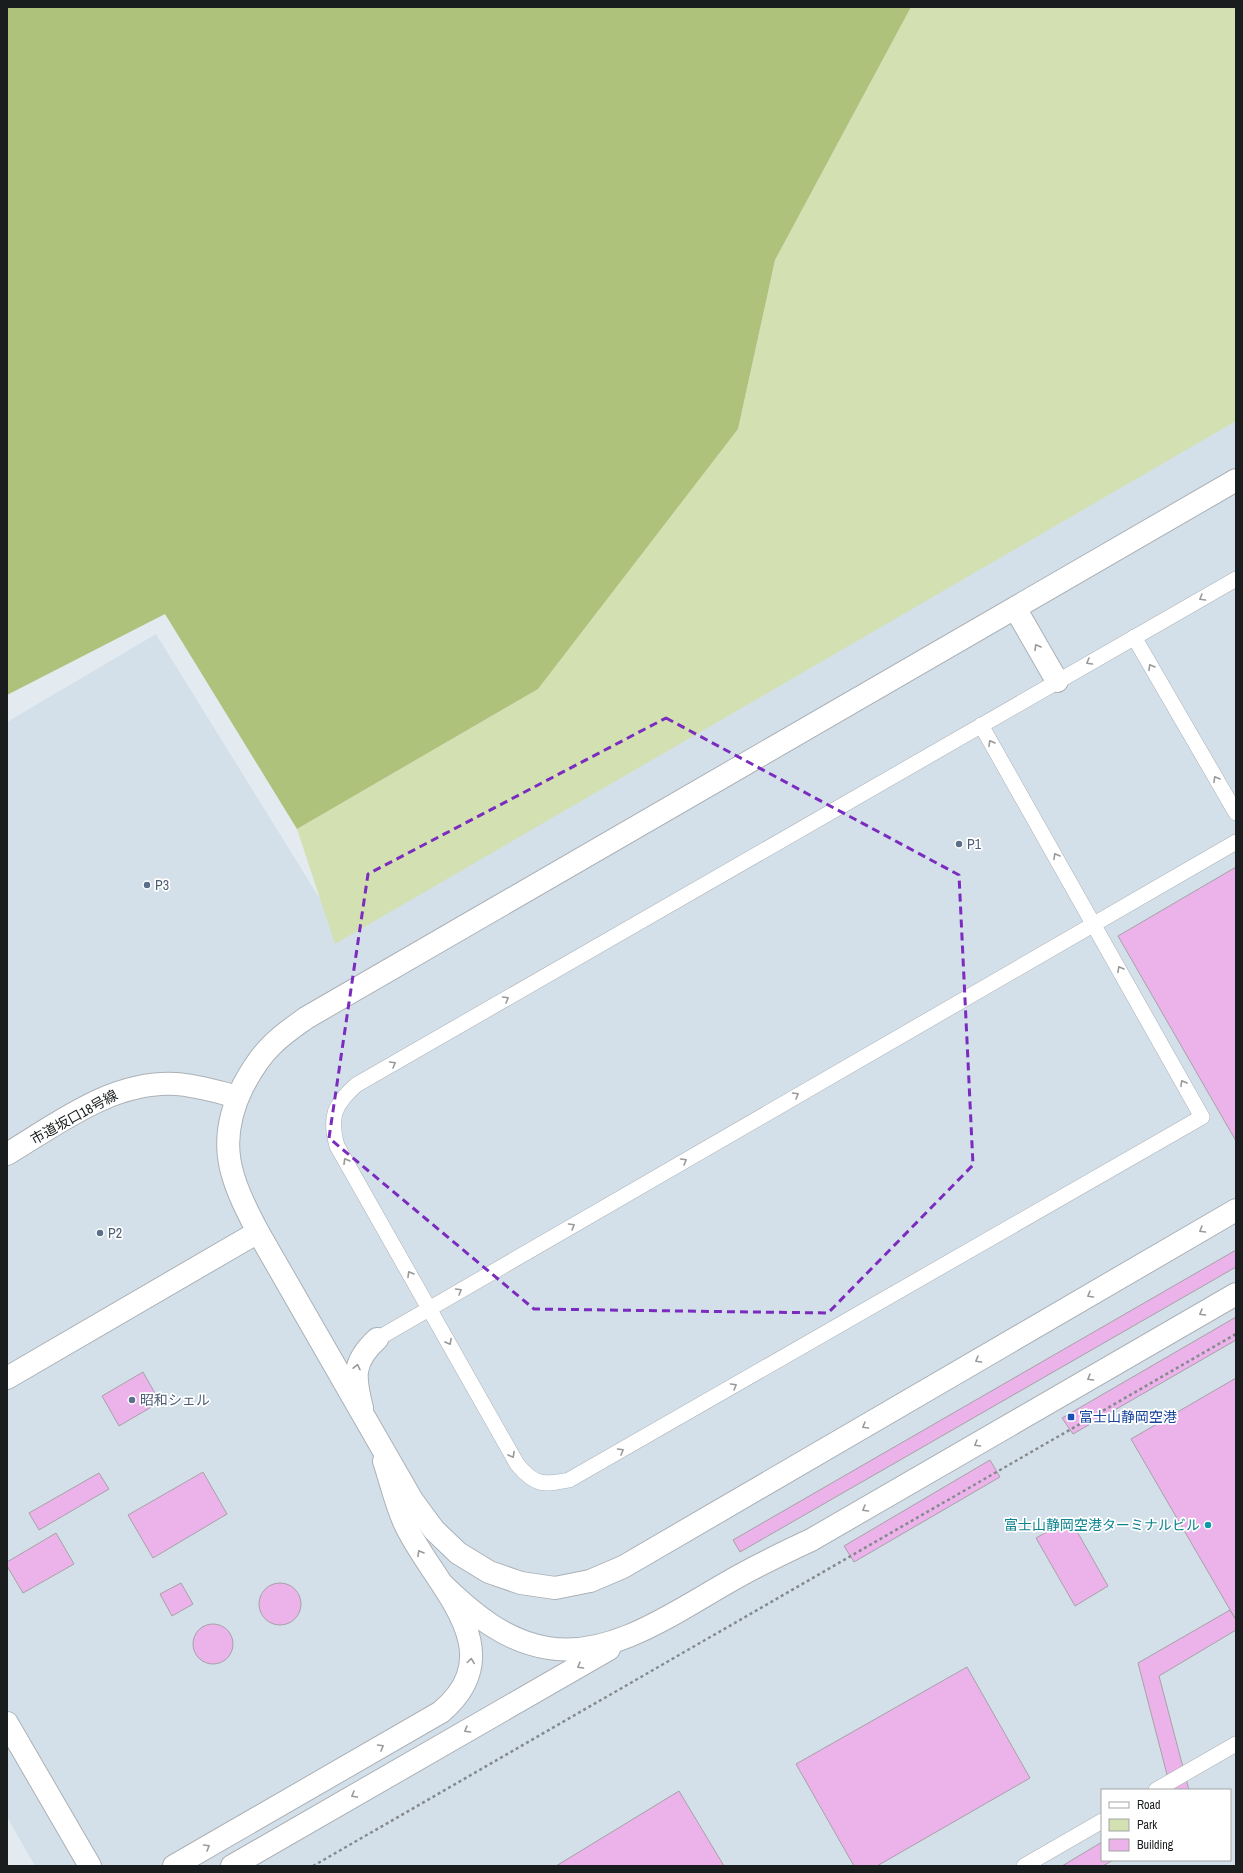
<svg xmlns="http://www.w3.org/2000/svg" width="1243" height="1873" viewBox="0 0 1243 1873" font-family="'Archivo Narrow','Noto Sans JP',sans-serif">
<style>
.built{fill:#d3e0ea;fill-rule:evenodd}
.green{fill:#d2e0b2}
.forest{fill:#aec27c}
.building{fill:#ebb3ea;stroke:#a7a1a7}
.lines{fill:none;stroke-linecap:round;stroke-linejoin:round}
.service-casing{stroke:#abb1b6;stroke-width:16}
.minor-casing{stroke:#abb1b6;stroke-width:24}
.tertiary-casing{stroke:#abb1b6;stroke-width:24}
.path{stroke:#858a8d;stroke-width:2.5;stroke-dasharray:3 3;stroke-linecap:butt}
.service{stroke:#fff;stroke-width:15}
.minor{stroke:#fff;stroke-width:22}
.tertiary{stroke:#fff;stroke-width:22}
.oneway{stroke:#98999a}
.marked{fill:none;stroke:#7b2cbf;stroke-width:3;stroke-dasharray:8 5;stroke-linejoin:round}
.service-dot{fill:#5c6f8a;stroke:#fff;stroke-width:1.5}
.transit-dot{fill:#1a4fb4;stroke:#fff;stroke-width:1.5}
.culture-dot{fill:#0f9aa8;stroke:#fff;stroke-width:1.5}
.labels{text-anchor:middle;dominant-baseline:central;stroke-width:3.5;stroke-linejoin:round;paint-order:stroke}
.service-label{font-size:14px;fill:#4e5e75;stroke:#fff;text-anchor:start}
.street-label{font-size:14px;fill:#1a1d1e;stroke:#fff}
.transit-label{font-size:14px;fill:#164399;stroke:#fff;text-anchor:start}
.culture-label{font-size:14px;fill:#0d838f;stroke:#fff;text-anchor:end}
</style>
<rect width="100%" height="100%" fill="#e4ebf0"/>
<path class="built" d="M1236,204V1866H35L7,1817V722L156,634L335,923ZM1102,1790H1230V1860H1102Z"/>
<path class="green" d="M911,7H1236V421L335,944L297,829L538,689L738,429L775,260Z"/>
<path class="forest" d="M7,7H911L775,260L738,429L538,689L297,829L165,614L7,695Z"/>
<path class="building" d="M1236,867V1141L1118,936Z
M1236,1250V1267L740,1552L733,1540Z
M1236,1317V1340L1073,1434L1062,1418Z
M143,1372L160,1402L119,1426L102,1396Z
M1236,1378V1620L1131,1439Z
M990,1460L1000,1477L854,1562L844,1546Z
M203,1472L227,1514L153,1558L128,1515Z
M99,1473L109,1489L39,1530L29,1513Z
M1070,1519L1108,1586L1075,1606L1036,1538Z
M56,1533L74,1564L23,1593L7,1566V1562Z
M181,1583L193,1604L172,1616L160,1594Z
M259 1604a21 21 0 1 1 42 0a21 21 0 1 1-42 0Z
M1230,1610L1236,1620V1630L1159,1676L1189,1790H1171L1138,1663Z
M193 1644a20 20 0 1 1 40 0a20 20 0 1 1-40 0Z
M967,1667L1030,1778L877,1866H854L796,1764Z
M679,1791L724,1866H556Z
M1102,1842V1860H1113L1103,1866H1062Z"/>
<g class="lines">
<defs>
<path id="service" d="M1134,637L1236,813
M981,725L1202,1117L569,1480C543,1485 535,1486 517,1464L337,1146C329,1117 334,1105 356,1085L1236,579
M377,1339L1236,842
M1156,1790L1236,1744
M1024,1866L1102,1821"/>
<path id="minor" d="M1015,608L1057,681
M362,1408C354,1377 352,1362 377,1339
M443,1585C473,1614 505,1641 548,1648C611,1659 677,1611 730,1581C756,1566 783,1553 811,1540L1236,1294
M174,1866L441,1712C515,1649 433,1585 405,1524C396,1505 391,1482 384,1461
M232,1866L609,1649"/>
<path id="tertiary" d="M1236,480L306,1018C295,1026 283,1034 273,1044C260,1056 251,1071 243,1086C215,1143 230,1179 258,1232L412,1500L434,1530L458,1553L489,1572L521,1583L555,1588L590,1581L623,1567L1236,1210
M7,1154C59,1123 112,1081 175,1084C196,1085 218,1092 238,1097
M7,1378L258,1232
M7,1723L90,1866"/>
</defs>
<use href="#service" class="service-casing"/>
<use href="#minor" class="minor-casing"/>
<use href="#tertiary" class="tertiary-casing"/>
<path class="path" d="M313,1866L1236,1334"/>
<use href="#service" class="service"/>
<use href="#minor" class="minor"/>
<use href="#tertiary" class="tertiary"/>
</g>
<defs><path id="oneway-chevron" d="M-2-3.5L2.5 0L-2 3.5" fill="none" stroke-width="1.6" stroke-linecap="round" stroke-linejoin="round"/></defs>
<g class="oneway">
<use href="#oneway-chevron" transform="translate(1202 598) rotate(150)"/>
<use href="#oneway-chevron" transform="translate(1037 647) rotate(-120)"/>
<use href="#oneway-chevron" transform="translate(1089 662) rotate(150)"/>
<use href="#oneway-chevron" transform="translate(1151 667) rotate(-120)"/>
<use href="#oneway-chevron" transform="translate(991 743) rotate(-120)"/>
<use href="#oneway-chevron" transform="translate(1216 779) rotate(-120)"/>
<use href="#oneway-chevron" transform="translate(1056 856) rotate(-120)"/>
<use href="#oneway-chevron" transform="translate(1120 969) rotate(-119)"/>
<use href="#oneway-chevron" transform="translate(506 999) rotate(-30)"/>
<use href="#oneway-chevron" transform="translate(393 1064) rotate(-30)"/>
<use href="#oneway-chevron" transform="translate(1183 1083) rotate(-119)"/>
<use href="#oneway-chevron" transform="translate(796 1095) rotate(-30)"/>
<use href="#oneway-chevron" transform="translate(346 1161) rotate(-120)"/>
<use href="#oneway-chevron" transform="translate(684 1161) rotate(-30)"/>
<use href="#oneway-chevron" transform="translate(572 1226) rotate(-30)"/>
<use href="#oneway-chevron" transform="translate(1202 1230) rotate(150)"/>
<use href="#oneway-chevron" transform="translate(410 1274) rotate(-120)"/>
<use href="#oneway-chevron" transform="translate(459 1291) rotate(-30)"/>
<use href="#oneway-chevron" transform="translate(1090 1295) rotate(150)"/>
<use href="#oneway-chevron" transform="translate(1202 1313) rotate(150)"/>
<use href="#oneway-chevron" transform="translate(449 1342) rotate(61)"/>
<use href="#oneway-chevron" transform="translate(978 1360) rotate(150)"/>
<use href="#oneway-chevron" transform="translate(357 1367) rotate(-77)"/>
<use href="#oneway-chevron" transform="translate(1090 1378) rotate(150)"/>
<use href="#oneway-chevron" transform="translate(734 1386) rotate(-30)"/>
<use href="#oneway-chevron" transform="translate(865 1426) rotate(150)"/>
<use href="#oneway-chevron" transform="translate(977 1444) rotate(150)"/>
<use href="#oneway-chevron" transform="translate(621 1451) rotate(-30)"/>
<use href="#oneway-chevron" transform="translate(512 1455) rotate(61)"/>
<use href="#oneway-chevron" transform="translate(865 1509) rotate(150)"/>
<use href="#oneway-chevron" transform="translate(420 1553) rotate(-120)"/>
<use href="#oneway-chevron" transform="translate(471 1661) rotate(-82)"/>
<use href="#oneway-chevron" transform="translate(580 1666) rotate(150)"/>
<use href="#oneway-chevron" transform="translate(467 1730) rotate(150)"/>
<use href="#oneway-chevron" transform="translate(381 1747) rotate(-30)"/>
<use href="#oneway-chevron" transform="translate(354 1795) rotate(150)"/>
<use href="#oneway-chevron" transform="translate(207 1847) rotate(-30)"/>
</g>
<path class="marked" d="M666,718L959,875L973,1165L828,1313L534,1309L329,1138L368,874Z"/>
<g class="service-dot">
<circle cx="959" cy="844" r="4"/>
<circle cx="147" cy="885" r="4"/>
<circle cx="100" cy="1233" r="4"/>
<circle cx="132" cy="1400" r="4"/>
</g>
<rect class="transit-dot" x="1067" y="1413" width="8" height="8" rx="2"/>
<circle class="culture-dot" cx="1208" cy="1525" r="4"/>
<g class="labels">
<g class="service-label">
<text x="967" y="844">P1</text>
<text x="155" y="885">P3</text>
<text x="108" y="1233">P2</text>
<text x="140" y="1400">昭和シェル</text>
</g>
<g class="street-label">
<text transform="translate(74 1117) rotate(-29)">市道坂口18号線</text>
</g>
<g class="transit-label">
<text x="1079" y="1417">富士山静岡空港</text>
</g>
<g class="culture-label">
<text x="1200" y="1525">富士山静岡空港ターミナルビル</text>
</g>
</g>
<rect width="1243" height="1873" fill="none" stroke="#1a1d1e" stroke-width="16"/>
<rect x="1101" y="1789" width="130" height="72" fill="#ffffff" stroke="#a3a5a5"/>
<rect x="1109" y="1802" width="20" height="6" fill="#ffffff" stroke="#a3a5a5"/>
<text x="1137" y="1809" font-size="12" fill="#1a1d1e">Road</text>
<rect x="1109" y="1819" width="20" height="12" fill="#d2e0b2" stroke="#a3a5a5"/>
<text x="1137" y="1829" font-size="12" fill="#1a1d1e">Park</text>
<rect x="1109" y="1839" width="20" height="12" fill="#ebb3ea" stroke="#a3a5a5"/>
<text x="1137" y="1849" font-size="12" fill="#1a1d1e">Building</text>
</svg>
